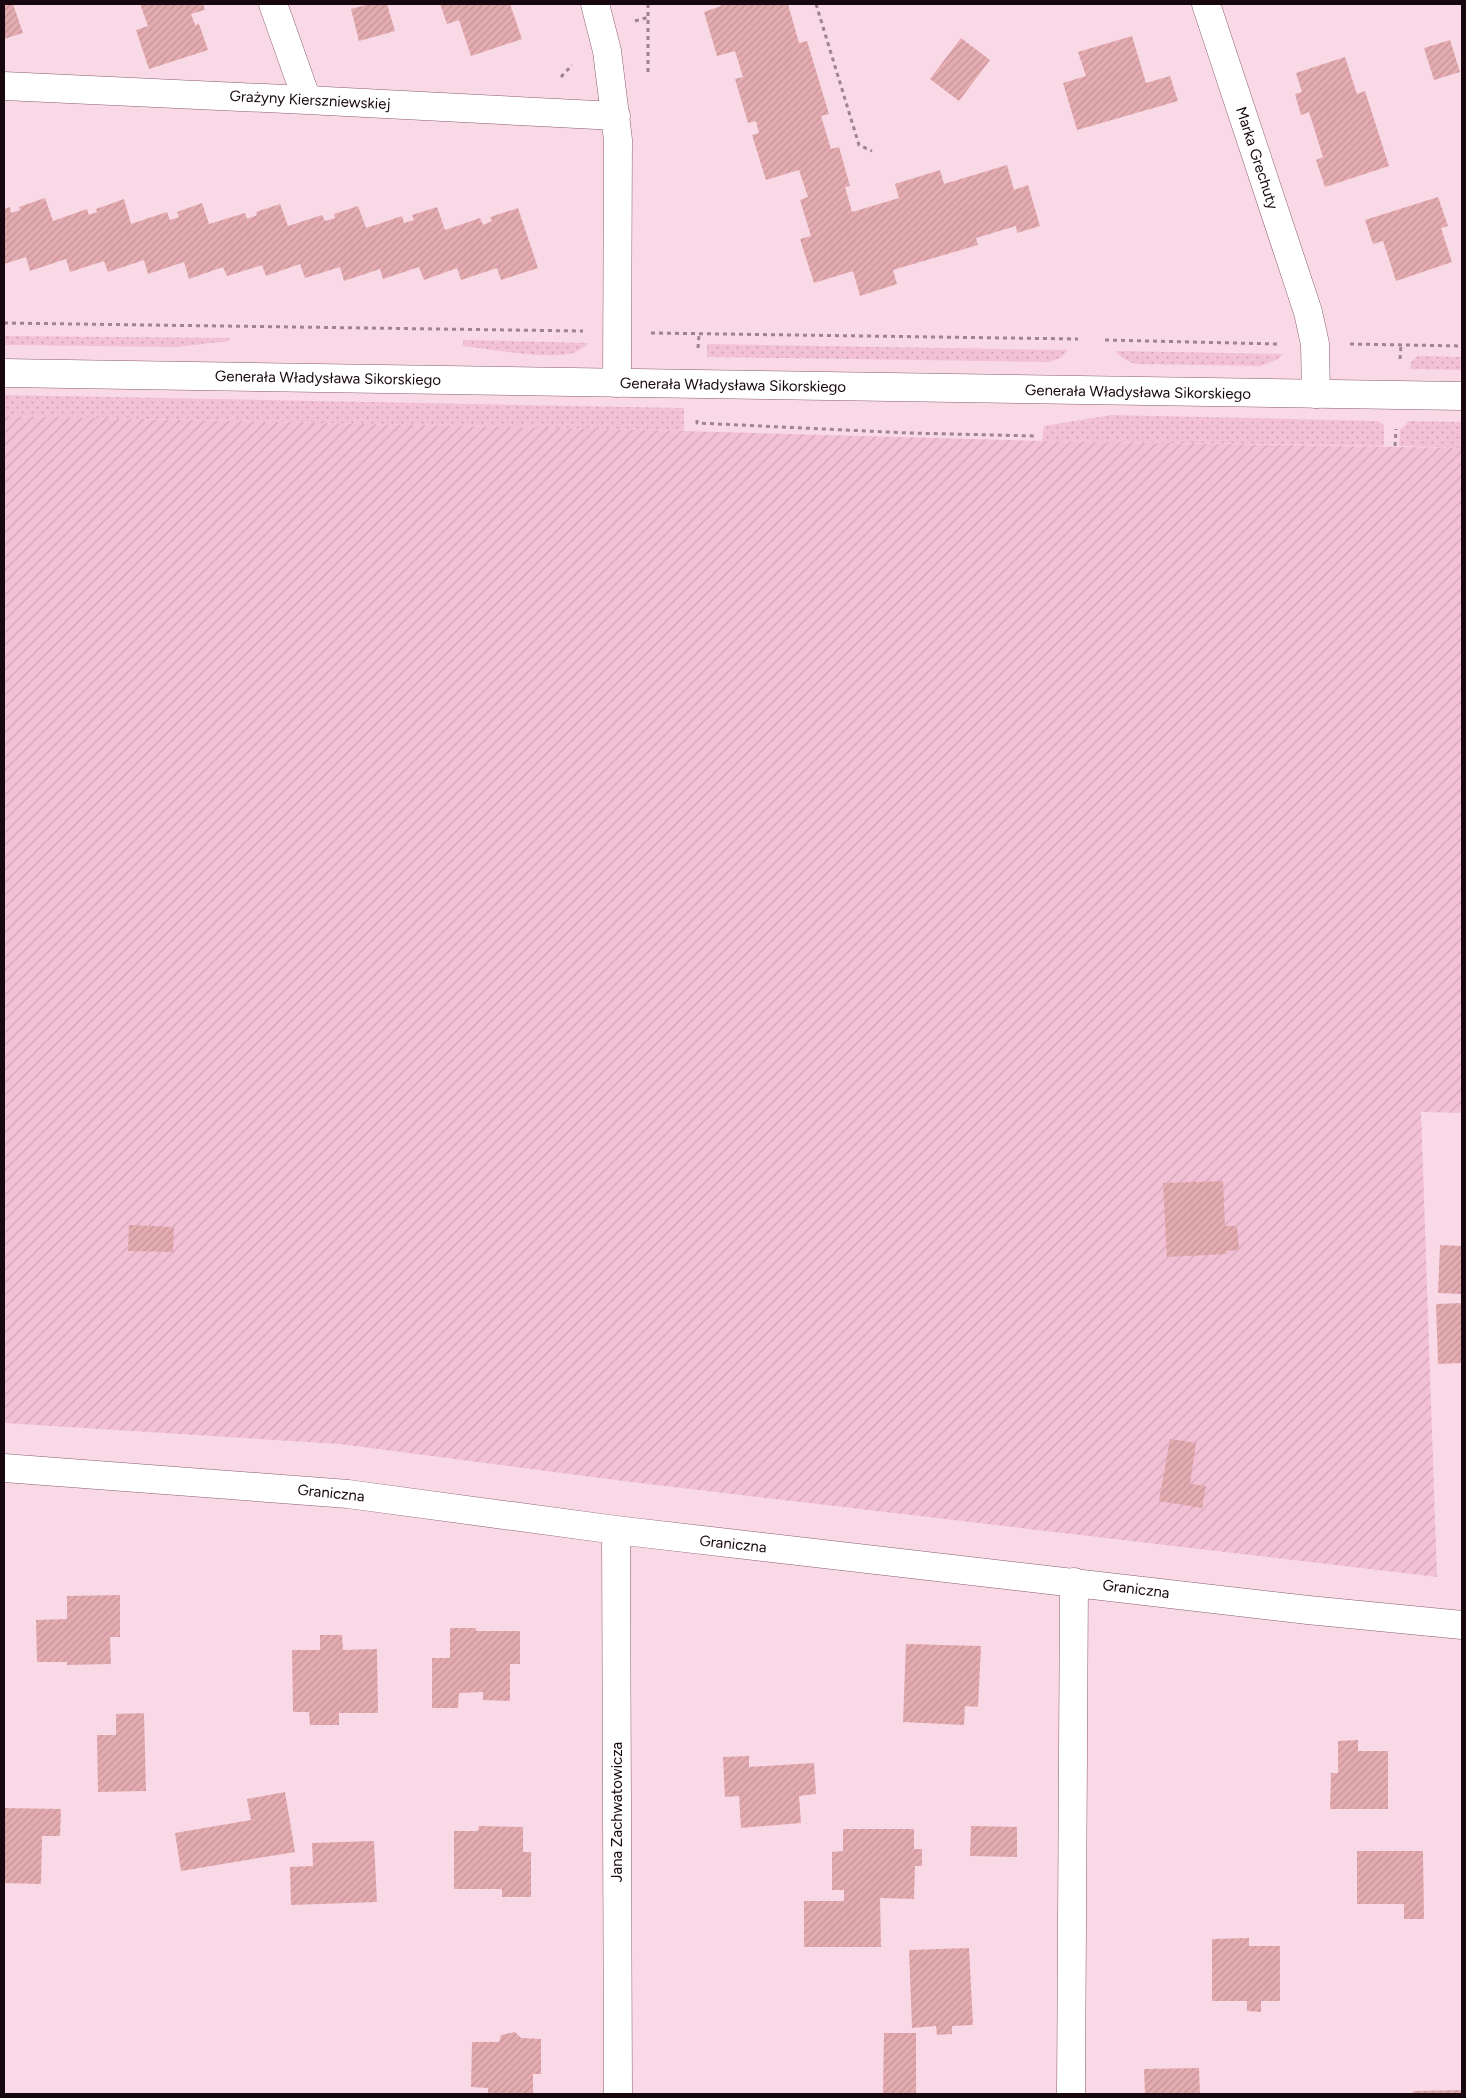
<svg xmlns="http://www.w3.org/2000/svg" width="1466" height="2098" viewBox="0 0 1466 2098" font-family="Figtree,sans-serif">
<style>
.grass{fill:url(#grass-dots)}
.garden{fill:url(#garden-furrows)}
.building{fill:url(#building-hatch)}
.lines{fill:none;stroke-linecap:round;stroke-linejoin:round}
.minor-casing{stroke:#8a5c6f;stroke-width:29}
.tertiary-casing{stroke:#8a5c6f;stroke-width:29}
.path{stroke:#9f848f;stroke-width:3;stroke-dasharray:4 4;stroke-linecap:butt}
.minor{stroke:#fff;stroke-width:28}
.tertiary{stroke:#fff;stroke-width:28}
.labels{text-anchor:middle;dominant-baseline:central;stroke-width:5;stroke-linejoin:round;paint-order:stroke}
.street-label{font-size:15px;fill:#17070e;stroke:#fff}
</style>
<defs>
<pattern id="grass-dots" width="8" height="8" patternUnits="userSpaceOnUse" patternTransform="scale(1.25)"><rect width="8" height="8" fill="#f3c1d5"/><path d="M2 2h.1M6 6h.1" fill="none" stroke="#d0a4b6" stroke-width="1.8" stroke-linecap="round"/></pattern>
<pattern id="garden-furrows" width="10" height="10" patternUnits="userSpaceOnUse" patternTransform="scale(1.25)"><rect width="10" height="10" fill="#f3c1d5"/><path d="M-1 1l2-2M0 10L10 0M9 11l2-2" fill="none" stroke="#d0a4b6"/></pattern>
<pattern id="building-hatch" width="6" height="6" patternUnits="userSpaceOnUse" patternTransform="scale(1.25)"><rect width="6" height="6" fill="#e4acb1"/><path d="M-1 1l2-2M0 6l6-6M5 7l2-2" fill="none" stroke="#c39297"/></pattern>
</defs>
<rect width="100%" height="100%" fill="#fad9e6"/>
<path class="grass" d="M4,336L230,338L229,341L177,347L4,345Z
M463,340L589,343C584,347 579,351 573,353C548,360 490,349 463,346Z
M707,344L1068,350L1060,358L1049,362L707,357Z
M1115,351L1283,354L1278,359L1261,366L1135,364L1122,358Z
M1418,356L1462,357V370L1410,369L1411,362Z
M4,395L684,408V431L4,416Z
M1111,415L1378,421L1384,425V446L1042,441L1044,426Z
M1409,421L1462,422V448L1399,446L1400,430Z"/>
<path class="garden" d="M4,416L684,431L1042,441L1462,448V1113L1421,1112L1437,1577L631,1482L340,1444L4,1423Z"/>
<path class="building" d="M4,4H13L23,33L4,39Z
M140,4H203L205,10L191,14L195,25L199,24L208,50L149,69L136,30L148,26Z
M370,4H387L395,31L359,41L351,9Z
M440,4H510L522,39L471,56L459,20L447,24Z
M721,4H788L799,43L807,41L829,114L821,116L831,149L839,147L850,186L845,187L852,212L899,198L895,184L940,170L944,184L1007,165L1014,190L1028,185L1040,226L1017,233L1016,226L976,238L978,245L893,270L897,284L860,296L853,271L814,283L800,239L811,236L800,200L808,197L799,170L766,180L752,135L759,133L756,121L748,123L735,79L743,77L735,51L717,56L704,12L721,6Z
M1132,36L1146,83L1170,76L1178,101L1077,130L1063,83L1086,76L1078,52Z
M961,38L990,60L959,101L930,79Z
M1450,40L1460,72L1434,80L1424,48Z
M1345,57L1357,94L1365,91L1389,166L1325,187L1316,160L1323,157L1309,112L1301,115L1295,94L1302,92L1296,73Z
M1438,197L1448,226L1441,228L1452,262L1396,281L1383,241L1373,244L1365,220Z
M45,198L53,221L87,209L89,215L97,212L96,209L124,199L131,224L167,212L170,220L179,217L177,212L202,203L209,224L245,213L247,219L257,215L256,212L280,204L288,226L322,215L325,221L335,218L334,214L358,206L366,228L402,216L404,223L414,220L412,215L437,207L445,230L480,218L483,225L492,221L490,217L518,208L538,268L501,280L497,268L461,280L457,268L424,280L419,267L383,279L380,269L344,281L340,267L305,278L300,264L266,276L262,265L227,276L223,267L189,279L184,262L148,274L144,260L108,272L104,261L70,272L66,259L30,271L26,257L4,264V209L10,207L11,213L20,210L19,207Z
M1223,1181L1225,1226H1237L1239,1250L1226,1251L1227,1254L1167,1257L1163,1183Z
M129,1225L174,1227L173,1252L128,1251Z
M1440,1245L1462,1246V1294L1438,1293Z
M1462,1303V1363L1438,1364L1436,1304Z
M1170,1439L1196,1443L1190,1484L1206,1486L1202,1508L1159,1501Z
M120,1595V1637H110L111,1664L67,1665V1662H37L36,1620L67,1619V1596Z
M450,1628H476V1631H520V1664H510V1701L483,1700V1692L459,1693L458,1708H432V1658H450Z
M320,1635H342L343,1650L377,1649L378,1713H339V1725H310L309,1712H293L292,1650H320Z
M906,1644L981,1646L978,1707L965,1706L964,1725L903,1722Z
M144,1713L146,1791L98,1792L97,1735H116V1714Z
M1358,1740V1751H1388V1809H1330L1331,1773H1338V1741Z
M749,1756V1767L814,1763L816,1794L799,1796L801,1823L741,1828L739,1796L725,1797L723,1757Z
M285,1792L295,1852L181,1871L175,1833L251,1820L247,1799Z
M4,1808L61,1809L60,1836H42L41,1884L4,1883Z
M479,1826L523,1827V1852H531V1897H502V1889H454V1831H478Z
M971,1826L1017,1827V1857L970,1856Z
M843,1829H914V1849H922V1866H915L914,1899L880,1898L881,1947H804V1901H844V1890H832V1852L843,1851Z
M374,1841L377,1902L291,1905L290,1867L313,1866L312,1843Z
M1357,1851H1423L1424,1919H1404V1904H1357Z
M1249,1938V1946H1280V2001H1261V2012L1247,2011V2001H1212V1939Z
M969,1948L973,2025L952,2026V2034L937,2035L936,2026L912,2028L909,1950Z
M515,2032L521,2038L541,2039V2074H533V2094H488V2088L471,2087L472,2042H499L501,2035Z
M884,2033H916V2094H883Z
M1199,2068L1200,2094H1145L1144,2069Z
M1462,2090V2094H1413V2091Z"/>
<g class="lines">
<defs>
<path id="minor" d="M273,4L307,100
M595,4L607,51L618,140L617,383
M1206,4L1308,312L1315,344L1316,394
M4,86L307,100L616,116
M4,1468L348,1494L616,1530L1308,1610L1462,1625
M616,1530L618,2094
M1071,2094L1074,1582"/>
<path id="tertiary" d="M4,373L1462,396"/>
</defs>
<use href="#minor" class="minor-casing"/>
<use href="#tertiary" class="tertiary-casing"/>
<path class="path" d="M648,4V76
M816,4L859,145L872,151
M635,21L649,17
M561,77L572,65
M4,323L583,331
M651,333L1078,339
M1105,340L1278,344
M1350,344L1462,346
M698,348L699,334
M1400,359L1401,345
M697,420V423L909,433L1036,436
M1395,446L1396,429"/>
<use href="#minor" class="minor"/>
<use href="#tertiary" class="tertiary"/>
</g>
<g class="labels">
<g class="street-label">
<text transform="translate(310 100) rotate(3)">Grażyny Kierszniewskiej</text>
<text transform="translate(1257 158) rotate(72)">Marka Grechuty</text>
<text transform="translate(328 378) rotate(1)">Generała Władysława Sikorskiego</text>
<text transform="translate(733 385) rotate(1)">Generała Władysława Sikorskiego</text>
<text transform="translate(1138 392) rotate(1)">Generała Władysława Sikorskiego</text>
<text transform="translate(331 1493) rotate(6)">Graniczna</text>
<text transform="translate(733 1544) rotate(6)">Graniczna</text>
<text transform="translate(1136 1589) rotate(7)">Graniczna</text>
<text transform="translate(617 1812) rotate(-90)">Jana Zachwatowicza</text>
</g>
</g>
<rect width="1466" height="2098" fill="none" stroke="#17070e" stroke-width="10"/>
</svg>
